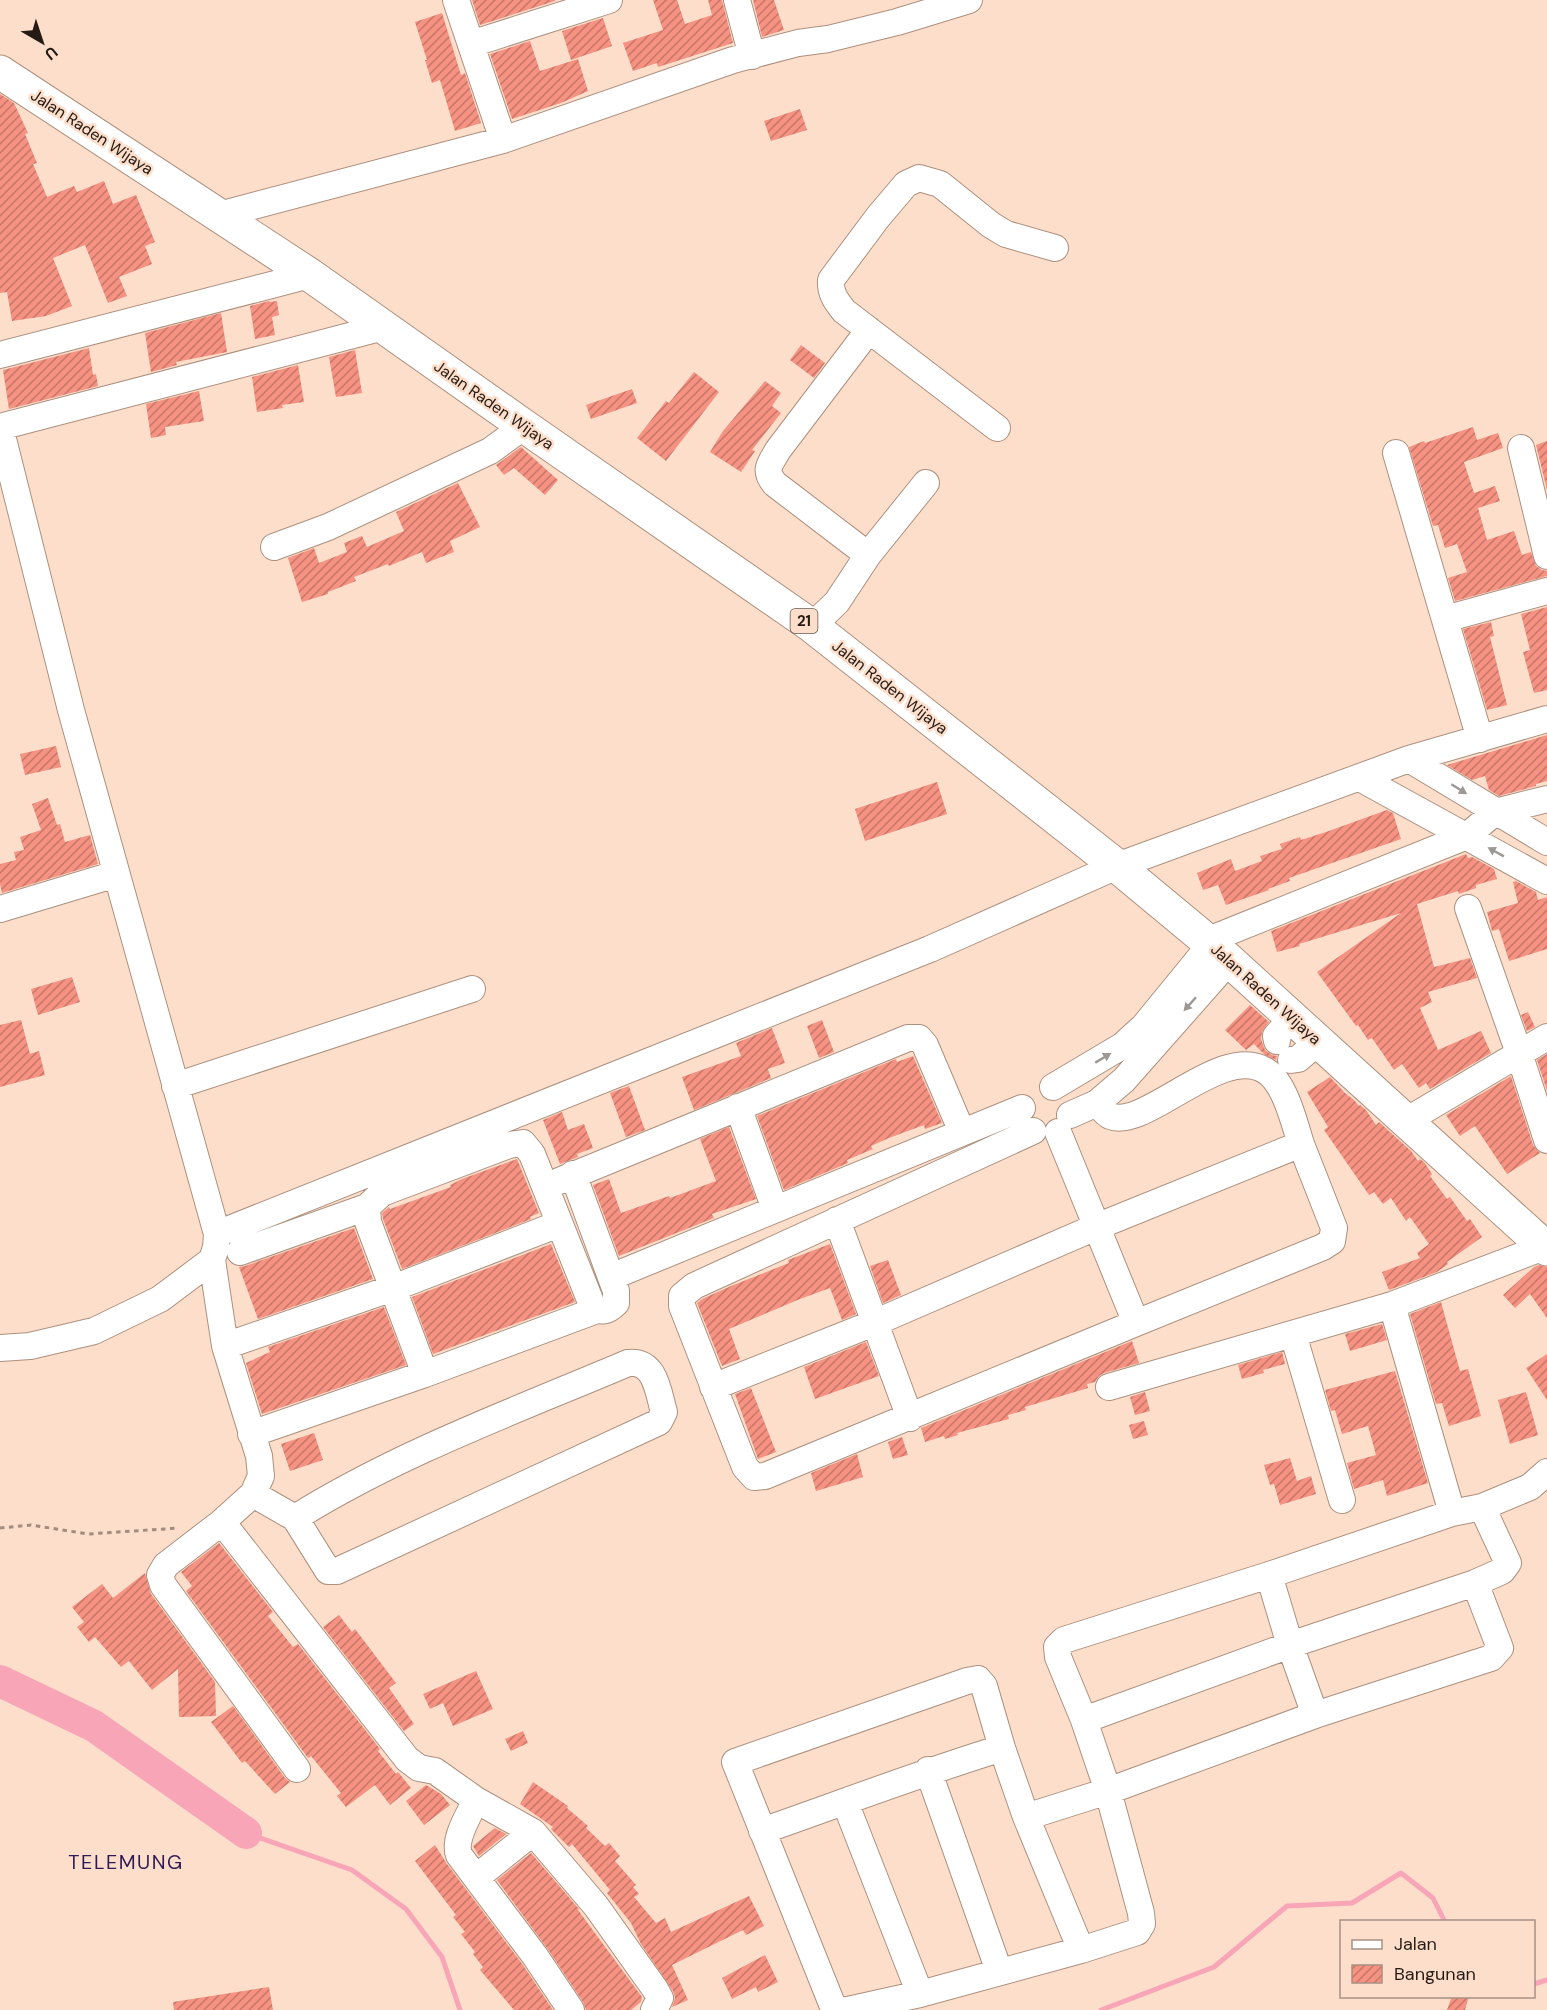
<svg xmlns="http://www.w3.org/2000/svg" width="1547" height="2010" viewBox="0 0 1547 2010" font-family="'DM Sans',sans-serif">
<style>
.lines{fill:none;stroke-linecap:round;stroke-linejoin:round}
.stream{stroke:#f8a6b7;stroke-width:5}
.river{stroke:#f8a6b7;stroke-width:32}
.building{fill:url(#building-hatch)}
.minor-casing{stroke:#ac907e;stroke-width:28}
.highway-casing{stroke:#ac907e;stroke-width:35}
.path{stroke:#a28c7e;stroke-width:3;stroke-dasharray:4.5 4.5;stroke-linecap:butt}
.minor{stroke:#fff;stroke-width:26}
.highway{stroke:#fff;stroke-width:33}
.oneway{fill:#9d9895}
.labels{text-anchor:middle;dominant-baseline:central;stroke-width:5;stroke-linejoin:round;paint-order:stroke}
.shield{fill:#fddecb;stroke:#66564b;stroke-width:1.5}
.shield-label{font-size:15px;font-weight:bold;fill:#251b14}
.street-label{font-size:16px;fill:#251b14;stroke:#fddecb}
.quarter-label{font-size:20px;letter-spacing:1.5px;fill:#2f1c56;stroke:#fddecb}
</style>
<defs>
<pattern id="building-hatch" width="6" height="6" patternUnits="userSpaceOnUse" patternTransform="scale(1.5)"><rect width="6" height="6" fill="#f69282"/><path d="M-1 1l2-2M0 6l6-6M5 7l2-2" fill="none" stroke="#c77669"/></pattern>
</defs>
<rect width="100%" height="100%" fill="#fddecb"/>
<g class="lines">
<path class="stream" d="M246,1833L352,1870L406,1909L442,1957L460,2010
M1534,1984L1547,1980
M1101,2010L1214,1967L1287,1906L1352,1903L1401,1873L1433,1898L1445,1922"/>
<path class="river" d="M0,1681L94,1726L246,1833"/>
</g>
<path class="building" d="M472,0H555V1L480,25Z
M653,0H677L685,24L712,15L708,0H722L733,43L658,67L657,63L633,71L623,43L663,30Z
M753,0H774L784,30L762,37Z
M442,13L461,75L465,73L481,123L455,131L440,80L432,83L425,60H427L415,22Z
M603,18L612,46L571,60L562,31Z
M530,41L540,71L578,59L588,91L561,103L512,119L490,54Z
M0,94L14,103L28,133L25,134L37,163L33,164L47,197L74,186L77,192L104,181L113,204L136,195L155,242L145,246L152,264L119,277L127,296L108,303L85,245L53,258L72,306L46,316L12,321L7,292L0,293Z
M800,109L807,130L771,141L764,121Z
M269,301L270,302L277,301L279,315L272,317L275,335L255,339L250,306Z
M221,313L227,352L176,362L177,365L151,372L145,333Z
M801,345L825,363L814,378L790,360Z
M89,348L93,375L96,374L98,386L9,409L3,370Z
M355,350L362,393L336,397L329,357Z
M298,365L304,402L282,405L283,408L257,412L252,377Z
M694,372L719,392L666,461L637,438L666,401L669,403Z
M765,381L781,393L772,406L781,413L752,450L755,451L741,472L710,452L723,431Z
M632,389L637,403L591,419L586,405Z
M199,391L204,421L165,427L166,435L151,438L146,404Z
M1473,427L1477,440L1498,433L1503,448L1464,462L1474,493L1495,486L1500,501L1478,508L1487,540L1514,531L1522,555L1531,552L1536,566L1542,570L1547,571V576L1455,601L1448,578L1467,572L1457,544L1445,548L1438,525L1433,526L1409,447L1424,441L1425,443Z
M1547,441V490L1536,445Z
M521,447L558,480L545,495L514,468L504,475L496,465Z
M458,483L480,527L450,541L454,552L426,563L422,552L389,566L388,564L354,577L356,581L328,592V594L302,602L288,558L314,548L319,563L347,552L344,543L362,536L367,547L404,531L396,512Z
M1547,607V690L1534,693L1523,652L1530,650L1521,614Z
M1491,622L1494,636L1490,637L1507,705L1487,710L1463,629Z
M1547,735V781L1536,784V786L1499,796L1489,790L1485,776L1472,780L1447,765Z
M56,746L61,767L25,775L20,754Z
M937,782L947,814L865,841L855,809Z
M48,798L57,825L60,824L65,842L90,835L98,864L2,893L0,884V864L16,860L14,852L24,850L20,837L41,830L32,804Z
M1387,810L1393,813L1401,839L1289,878L1290,881L1268,889L1269,890L1226,905L1218,885L1203,890L1197,873L1231,859L1235,871L1262,861L1260,856L1282,849L1280,844L1300,837L1301,840L1326,832Z
M1466,854L1468,858L1472,857L1494,869L1497,879L1476,885V888L1459,894L1458,891L1417,904L1434,967L1470,958L1477,978L1428,992L1432,1002L1420,1008L1438,1050L1481,1031L1491,1053L1430,1089L1426,1083L1419,1088L1402,1064L1394,1070L1372,1038L1368,1040L1358,1025L1356,1026L1317,972L1401,913L1299,944L1300,946L1277,952L1271,931Z
M1516,881L1536,892L1538,900L1547,897V949L1509,961L1499,929L1492,931L1487,912L1518,903L1513,882Z
M72,977L80,1002L38,1015L31,989Z
M1250,1005L1269,1022L1262,1032L1261,1039L1265,1050L1272,1055L1277,1056L1276,1060L1265,1055L1254,1044L1246,1050L1225,1030Z
M1528,1012L1535,1027L1527,1031L1521,1015Z
M21,1020L30,1054L39,1051L45,1075L0,1087V1025Z
M822,1020L834,1052L819,1058L807,1026Z
M772,1028L785,1063L768,1069L771,1078L694,1110L682,1077L741,1056L736,1043Z
M1547,1054V1091L1537,1060Z
M913,1056L942,1123L925,1129L924,1125L889,1138L871,1146L873,1149L847,1160L848,1163L784,1190L757,1116L896,1059L897,1062Z
M1511,1076L1533,1145L1540,1153L1507,1174L1475,1126L1460,1136L1446,1115Z
M1330,1077L1345,1093L1354,1100L1359,1106L1360,1105L1366,1110L1376,1125L1379,1122L1411,1151L1418,1161L1420,1159L1424,1162L1432,1174L1430,1176L1447,1199L1450,1197L1467,1221L1470,1219L1482,1237L1447,1262L1448,1264L1437,1272L1389,1290L1382,1272L1420,1258L1417,1253L1429,1244L1410,1217L1406,1221L1391,1198L1383,1204L1374,1192L1369,1195L1324,1130L1328,1127L1307,1092Z
M629,1086L645,1130L626,1137L610,1093Z
M562,1112L568,1130L584,1124L593,1148L577,1154L578,1157L560,1164L543,1120Z
M729,1127L756,1199L712,1214L714,1218L619,1256L593,1185L609,1179L621,1213L669,1196L670,1198L716,1181L700,1139Z
M517,1159L539,1213L530,1217L531,1219L402,1269L383,1219L382,1213L389,1207L390,1209L451,1187L450,1185L462,1179Z
M354,1228L373,1279L258,1319L239,1267L245,1266Z
M551,1244L575,1302L433,1354L412,1297Z
M830,1244L856,1314L842,1320L830,1288L800,1299L729,1329L740,1359L722,1366L697,1303L702,1299L731,1286L789,1263L788,1260Z
M888,1260L901,1295L883,1303L870,1266Z
M1539,1265L1547,1267V1318L1530,1294L1515,1308L1503,1295L1534,1267Z
M1441,1302L1460,1371L1468,1369L1481,1416L1449,1426L1442,1403L1436,1404L1410,1314Z
M384,1307L406,1365L262,1414L246,1363L270,1352L268,1347Z
M1382,1324L1387,1340L1350,1351L1345,1334Z
M1132,1341L1139,1363L1104,1373L1099,1376L1095,1382L1087,1384L1088,1388L1025,1407L1026,1410L1008,1415L1009,1419L957,1433L958,1435L945,1439L944,1436L925,1442L921,1428Z
M866,1342L879,1376L815,1399L804,1367Z
M1282,1352L1285,1364L1263,1370L1264,1373L1242,1379L1238,1365Z
M1547,1354V1400L1526,1368Z
M1395,1371L1428,1483L1387,1496L1383,1480L1354,1489L1347,1463L1376,1455L1368,1426L1342,1434L1335,1410L1331,1411L1325,1390Z
M751,1388L776,1452L758,1459L735,1394Z
M1145,1392L1150,1411L1135,1415L1130,1397Z
M1526,1392L1538,1435L1510,1444L1498,1400Z
M1144,1421L1148,1435L1133,1439L1129,1425Z
M314,1433L323,1460L290,1471L281,1444Z
M902,1437L908,1455L893,1459L888,1442Z
M857,1454L863,1477L816,1491L811,1473Z
M1290,1458L1297,1481L1311,1476L1316,1494L1280,1505L1274,1484L1270,1485L1264,1465Z
M219,1543L273,1612L268,1616L293,1647L298,1644L380,1749L378,1751L396,1774L398,1772L411,1788L390,1805L375,1785L346,1807L337,1796L341,1793L311,1756L308,1758L186,1591L192,1586L181,1572Z
M145,1573L151,1594L215,1682L216,1716L179,1717L178,1669L152,1690L129,1661L121,1667L95,1637L89,1642L77,1627L84,1622L72,1607L102,1584L113,1598Z
M339,1615L352,1632L355,1629L396,1683L389,1688L414,1724L404,1731L323,1627Z
M476,1671L493,1709L453,1726L443,1703L430,1709L423,1694Z
M233,1706L285,1778L290,1782L275,1794L245,1761L242,1763L211,1722Z
M523,1731L528,1743L511,1751L505,1739Z
M533,1782L568,1806L567,1808L588,1826L586,1828L605,1846L609,1843L620,1856L615,1861L636,1885L633,1887L639,1894L634,1897L656,1923L665,1918L671,1932L749,1896L764,1926L746,1935L743,1930L672,1965L688,2000L672,2007L675,1998L673,1991L641,1944L631,1923L607,1893L610,1890L572,1844L569,1847L551,1829L553,1827L520,1804Z
M426,1785L441,1794L450,1805L424,1825L406,1801Z
M495,1828L506,1834L479,1856L473,1846Z
M435,1845L447,1864L523,1965L553,2010H514L480,1970L483,1967L473,1954L475,1952L461,1934L465,1932L453,1917L456,1915L415,1861Z
M531,1853L579,1909L578,1910L642,1997L641,2002L631,2010H586L583,2002L547,1948L497,1880Z
M765,1955L778,1982L758,1992L756,1987L732,1999L722,1978Z
M269,1987L273,2010H174L173,2002Z
M1452,1996H1469L1465,2010H1447Z"/>
<g class="lines">
<defs>
<path id="minor" d="M456,0L503,140
M737,0L752,56
M471,44L609,0
M219,215L503,140L733,60L798,43L828,39L897,22L969,0
M384,327L0,427L71,710L217,1234L216,1247L212,1260L225,1346L259,1456L261,1476L253,1494L222,1522L407,1759L419,1768L435,1771L476,1800L533,1832L596,1906L655,1989L660,1998L654,2010
M0,355L310,275
M997,428L844,311C836,301 830,293 831,280L878,217L906,184L919,178L940,184L991,225L1006,234L1055,248
M1521,448L1547,556
M1396,453L1480,739
M274,547L328,527L490,451L524,426
M868,555L775,484C763,470 770,464 778,450L869,330
M1445,619L1547,591
M812,626L837,602L868,555L926,483
M1409,759L1547,842
M1360,778L1547,881
M1468,908L1519,1053L1547,1140
M0,909L116,874
M1206,941L1467,836L1495,812L1547,799
M1277,1041L1276,1036L1292,1018
M1291,1060L1298,1059L1318,1042
M175,1086L472,989
M1053,1087L1122,1046L1144,1026L1211,944
M1097,1103C1101,1107 1105,1114 1110,1116C1145,1131 1222,1042 1266,1071C1285,1083 1294,1122 1301,1144
M738,1107L775,1209
M1070,1115L1097,1103L1124,1080L1229,961
M1406,1121L1547,1037
M1033,1131L694,1286L682,1296V1306L745,1467L754,1477L765,1476L1136,1323L1058,1132
M559,1181L908,1038H919L925,1045L962,1132
M367,1207L368,1222L425,1374
M837,1220L910,1418
M217,1234L930,949L1117,866L1409,759L1547,719
M240,1252L367,1207L382,1193L509,1145L523,1143L532,1154L592,1305C600,1314 608,1311 616,1303V1291L573,1174
M611,1277L1022,1108
M1392,1305L1452,1513
M1293,1334L1342,1500
M225,1346L393,1288L559,1224
M0,1348L30,1346L94,1331L160,1299L212,1260
M713,1387L874,1323L1096,1227L1301,1144L1334,1228L1332,1241L1323,1247L1136,1323
M1109,1387L1392,1305L1544,1247
M251,1434L425,1374L597,1310
M253,1494L295,1518L328,1571H337L659,1422L664,1412C658,1392 656,1360 628,1363C517,1410 397,1454 295,1518
M222,1522L166,1565L160,1575L163,1585L297,1769
M1269,1575L1290,1645L1315,1715
M1084,1720L1290,1645L1475,1583L1502,1571L1508,1563L1482,1507
M928,1770L999,1971
M476,1800C469,1815 453,1839 459,1855L535,1956L571,2010
M845,1802L920,1994
M1026,1817L1108,1791L1315,1715L1491,1658L1500,1648L1475,1583
M762,1831C842,1803 921,1773 1002,1748
M477,1877L533,1832
M839,2010L832,2004L735,1762L967,1681L978,1679L984,1686L1002,1748L1026,1817L1081,1950
M848,2010L920,1994L1081,1950L1137,1932L1142,1924L1141,1913L1108,1791L1084,1720L1058,1657L1057,1647L1064,1640L1269,1575L1452,1513L1482,1507L1530,1487L1547,1472"/>
<path id="highway" d="M0,72L310,275L524,426L812,626L1117,866L1211,944L1547,1249"/>
</defs>
<use href="#minor" class="minor-casing"/>
<use href="#highway" class="highway-casing"/>
<path class="path" d="M0,1528L31,1525L88,1534L179,1528"/>
<use href="#minor" class="minor"/>
<use href="#highway" class="highway"/>
</g>
<defs><path id="oneway-solid" d="M-6-.8H1V-3.2L6.5 0L1 3.2V.8H-6Z" transform="scale(1.5)"/></defs>
<g class="oneway">
<use href="#oneway-solid" transform="translate(1459 789) rotate(32)"/>
<use href="#oneway-solid" transform="translate(1496 852) rotate(-151)"/>
<use href="#oneway-solid" transform="translate(1190 1004) rotate(132)"/>
<use href="#oneway-solid" transform="translate(1103 1058) rotate(-31)"/>
</g>
<g class="labels">
<rect class="shield" x="790.5" y="609" width="27" height="24" rx="4.5"/>
<g class="shield-label">
<text x="804" y="621">21</text>
</g>
<g class="street-label">
<text transform="translate(92 132) rotate(33)">Jalan Raden Wijaya</text>
<text transform="translate(494 405) rotate(35)">Jalan Raden Wijaya</text>
<text transform="translate(890 687) rotate(38)">Jalan Raden Wijaya</text>
<text transform="translate(1266 994) rotate(42)">Jalan Raden Wijaya</text>
</g>
<g class="quarter-label">
<text x="126" y="1862">TELEMUNG</text>
</g>
</g>
<rect x="1340" y="1920" width="195" height="78" fill="#fddecb" stroke="#a79082" stroke-width="1.5"/>
<rect x="1352" y="1940" width="30" height="9" fill="#ffffff" stroke="#a79082" stroke-width="1.5"/>
<text x="1394" y="1950" font-size="18" fill="#251b14">Jalan</text>
<rect x="1352" y="1965" width="30" height="18" fill="url(#building-hatch)" stroke="#a79082" stroke-width="1.5"/>
<text x="1394" y="1980" font-size="18" fill="#251b14">Bangunan</text>
<g transform="translate(42 42) rotate(141)" stroke="#fddecb" stroke-width="4.5" paint-order="stroke">
<path d="M0-4.5L10 22L0 15L-10 22Z" fill="#251b14"/>
<text y="-9" font-size="16" font-weight="bold" text-anchor="middle" fill="#251b14">U</text>
</g>
</svg>
